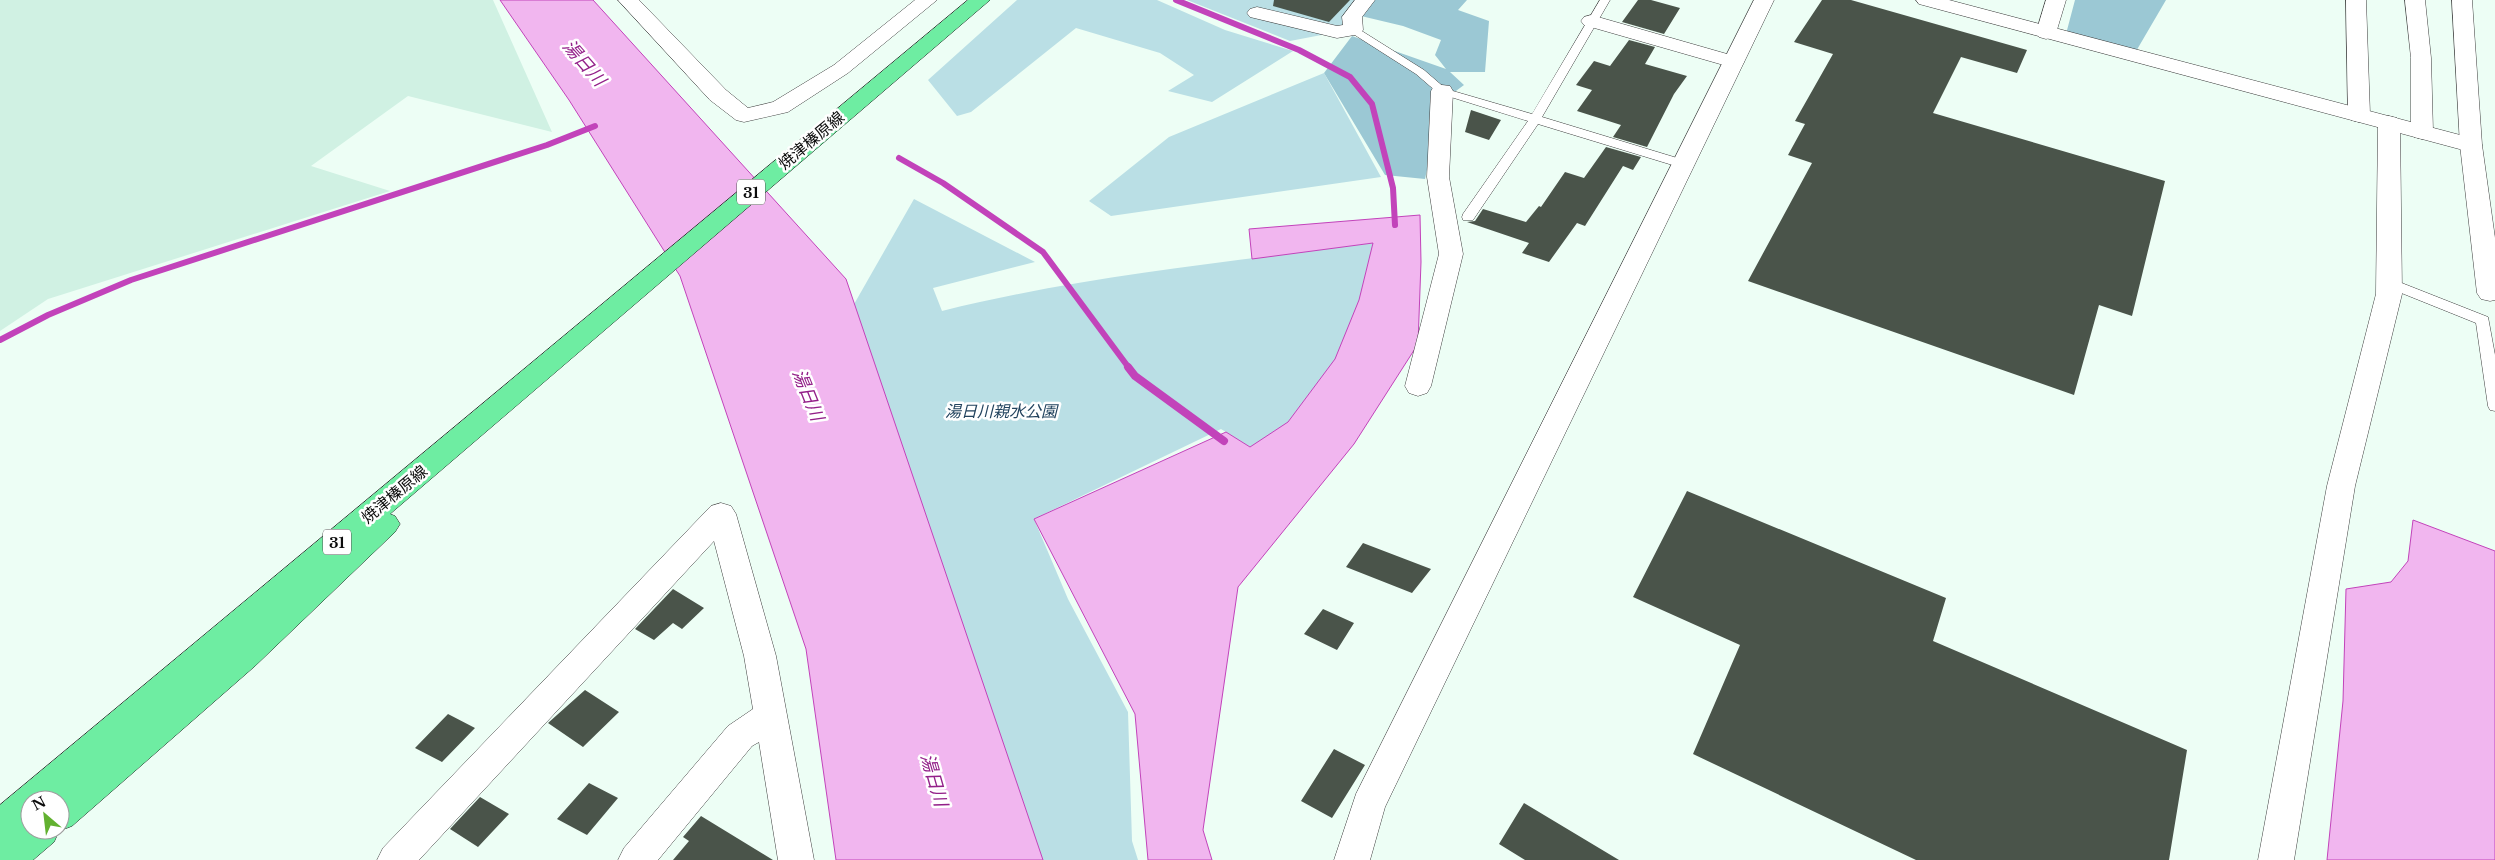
<svg xmlns="http://www.w3.org/2000/svg" width="2495" height="860" viewBox="0 0 2495 860" font-family="'Libre Baskerville','Noto Sans JP',serif">
<style>
.farmland{fill:#d0f1e3}
.green{fill:#badfe5}
.forest{fill:#9bc8d4}
.water{fill:#f1b6ef;stroke:#c243ba}
.lines{fill:none;stroke-linecap:round;stroke-linejoin:round}
.stream-far1{stroke:#c243ba;stroke-width:6}
.stream{stroke:#c243ba;stroke-width:8}
.building{fill:#4a544a}
.service-casing{stroke:#3f3f3f;stroke-width:1}
.minor-casing{stroke:#3f3f3f;stroke-width:1}
.tertiary-casing{stroke:#3f3f3f;stroke-width:1}
.primary-casing{stroke:#1d1d1d;stroke-width:1}
.service{fill:#fff;fill-rule:evenodd}
.minor{fill:#fff;fill-rule:evenodd}
.tertiary{fill:#fff;fill-rule:evenodd}
.primary{fill:#6eeda2;fill-rule:evenodd}
.labels{text-anchor:middle;dominant-baseline:central;stroke-width:5;stroke-linejoin:round;paint-order:stroke}
.shield{fill:#fff;stroke:#555;stroke-width:1}
.shield-label{font-size:15px;font-weight:bold;fill:#0c0c0c}
.street-label{font-size:16px;fill:#0c0c0c;stroke:#fff}
.park-label{font-size:16px;font-style:italic;fill:#22435e;stroke:#fff}
.water-label{font-size:18px;font-style:italic;fill:#932089;stroke:#fff}
</style>
<rect width="100%" height="100%" fill="#edfef5"/>
<path class="farmland" d="M0,0H493L552,132L408,96L311,166L390,191L48,299L0,331Z"/>
<path class="green" d="M1017,0H1157L1225,30L1293,51L1212,102L1168,91L1194,75L1160,53L1076,28L971,112L957,116L928,80Z
M1187,0H1362L1337,32L1290,41Z
M1324,73L1381,177L1111,216L1089,201L1169,137Z
M914,199L1035,262L933,288L942,311C1083,276 1229,262 1373,243L1350,340L1280,433L1250,447L1221,429L1034,519L1068,599L1128,712L1132,841L1138,860H1038L849,313Z"/>
<path class="forest" d="M1375,0H1467L1458,10L1489,21L1485,72H1450L1464,85L1441,102L1425,179L1385,175L1324,73L1352,36L1446,69L1435,55L1441,40L1403,26L1361,16Z
M2075,0H2166L2135,53L2066,34Z"/>
<path class="water" d="M500,0H593L846,279L1043,860H836L806,649L680,276L569,100Z
M1420,215L1421,262L1418,344L1354,444L1238,587L1203,830L1212,860H1148L1135,714L1034,519L1226,432L1250,447L1288,422L1335,359L1359,300L1373,243L1252,259L1249,229Z
M2413,520L2495,551V860H2327L2343,701L2346,589L2391,582L2408,561Z"/>
<g class="lines">
<path class="stream-far1" d="M1176,0L1299,50L1350,77L1372,104L1393,188L1395,225
M899,158L943,183L1043,252L1129,368
M0,340L48,315L131,280L547,145L595,126"/>
<path class="stream" d="M1128,367L1135,376L1224,441"/>
</g>
<path class="building" d="M1274,0H1350L1329,22L1273,6Z
M1638,0H1651L1680,8L1664,34L1622,22Z
M1822,0H1851L2027,50L2017,73L1961,57L1933,113L2165,181L2132,316L2099,305L2074,395L1748,281L1812,163L1788,155L1805,124L1795,121L1833,54L1794,42Z
M1629,40L1655,47L1645,64L1687,76L1674,94L1647,147L1613,137L1621,125L1577,111L1592,90L1576,85L1594,61L1610,66Z
M1471,110L1501,120L1489,140L1465,132Z
M1606,147L1641,157L1633,170L1623,166L1585,226L1577,223L1549,262L1522,253L1529,243L1467,222L1475,221L1483,209L1526,222L1539,206L1541,207L1565,172L1584,178Z
M1687,491L1946,598L1933,641L2187,750L2169,860H1916L1693,754L1740,645L1633,597Z
M1363,543L1431,569L1412,593L1346,567Z
M673,589L704,608L682,629L673,623L654,640L635,629Z
M1323,609L1354,623L1337,650L1304,634Z
M585,690L619,712L583,747L548,723Z
M448,714L475,728L442,762L415,748Z
M1334,749L1365,765L1332,818L1301,801Z
M589,783L618,798L587,835L557,819Z
M480,797L509,814L478,847L450,829Z
M1524,803L1619,860H1525L1499,844Z
M701,816L773,860H673L689,841L683,837Z"/>
<g class="lines">
<defs>
<path id="service" d="M1600,0H1610L1542,117L1687,161L1689,164L1687,167H1679L1538,124L1473,220H1463L1462,217L1463,214L1528,121L1438,93L1416,74L1347,30L1353,27L1357,28L1424,70L1446,89L1532,114Z
M2389,278L2488,317L2495,355V411L2490,410L2488,406L2476,323L2384,286L2382,283L2384,280Z"/>
<path id="minor" d="M618,0H639L726,90L748,108L773,102L834,65L915,0H937L848,73L788,112L744,122L736,120L710,100Z
M1355,0H1375L1362,17L1363,30L1360,34L1337,38L1250,17L1247,13L1250,9L1257,7L1337,26L1343,25L1342,17Z
M2046,0H2066L2056,33L2053,37L2046,39L2039,37L2036,33Z
M2346,0H2366L2370,115L2367,120L2359,122L2351,120L2348,115Z
M2405,0H2425L2431,58L2433,132L2430,137L2422,139L2414,137L2411,132V58Z
M2452,0H2472L2482,145L2495,238V300L2490,301L2481,299L2477,293L2460,145Z
M1591,15L1741,58L1744,62L1741,66L1734,68L1584,25L1581,21L1584,17Z
M1442,85L1450,86L1453,91L1449,177L1463,254L1431,386L1427,393L1418,396L1409,393L1405,386L1439,254L1427,177L1431,91L1434,86Z
M2389,116L2397,118L2400,123L2402,294L2355,486L2294,860H2258L2327,486L2376,294L2378,123L2381,118Z
M721,503L731,506L736,514L776,656L814,860H778L759,742L752,746L658,860H618L624,848L728,726L753,709L744,656L714,541L419,860H377L383,848L711,506Z"/>
<path id="tertiary" d="M1754,0H1774L1385,807L1370,860H1334L1356,794Z
M1916,0H1949L2479,140L2482,145L2479,150L2471,152L2463,150L1919,4Z"/>
<path id="primary" d="M968,0H990L390,514L395,516L400,524L395,532L255,666L72,826L59,831L54,842L33,860H0V805ZM30,800H60V830H30Z"/>
</defs>
<use href="#service" class="service-casing"/>
<use href="#minor" class="minor-casing"/>
<use href="#tertiary" class="tertiary-casing"/>
<use href="#primary" class="primary-casing"/>
<use href="#service" class="service"/>
<use href="#minor" class="minor"/>
<use href="#tertiary" class="tertiary"/>
<use href="#primary" class="primary"/>
</g>
<g class="labels">
<g class="shield">
<rect x="737" y="179.5" width="28" height="25" rx="4"/>
<rect x="323" y="529.5" width="28" height="25" rx="4"/>
</g>
<g class="shield-label">
<text x="751" y="192">31</text>
<text x="337" y="542">31</text>
</g>
<g class="street-label">
<text transform="translate(811 140) rotate(-40)">焼津榛原線</text>
<text transform="translate(394 494) rotate(-40)">焼津榛原線</text>
</g>
<g class="park-label">
<text x="1001" y="411">湯日川親水公園</text>
</g>
<g class="water-label">
<text transform="translate(584 63) rotate(49)">湯日川</text>
<text transform="translate(808 395) rotate(68)">湯日川</text>
<text transform="translate(934 780) rotate(74)">湯日川</text>
</g>
</g>
<g transform="translate(45 815) rotate(332)"><circle r="24" fill="#ffffff" stroke="#9e9e9e"/>
<path d="M0-4L9 19L0 12L-9 19Z" fill="#62b130"/>
<text y="-8" font-size="14" font-weight="bold" text-anchor="middle" fill="#0c0c0c">N</text>
</g>
</svg>
